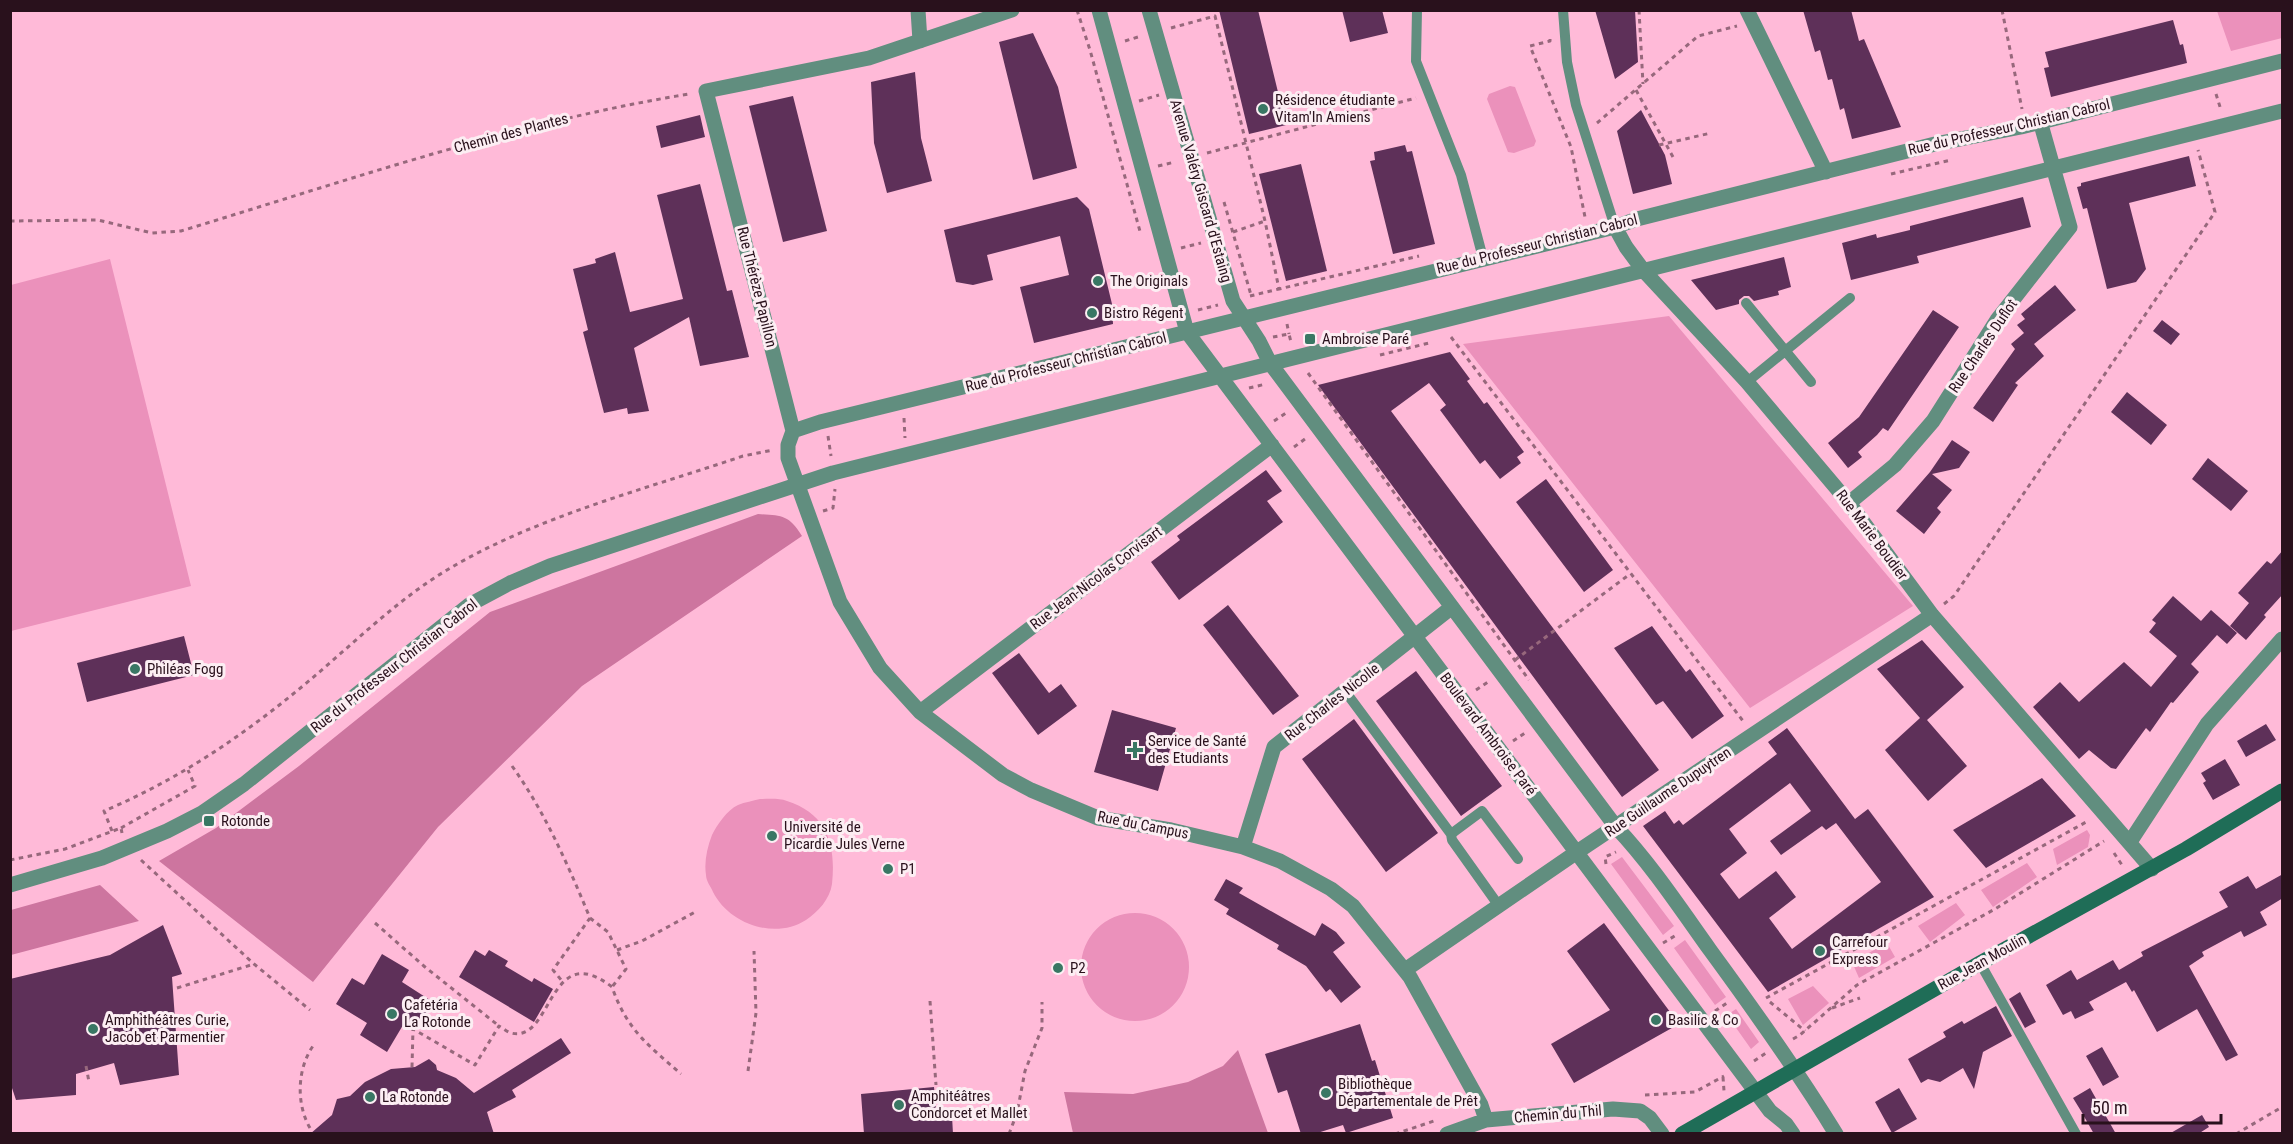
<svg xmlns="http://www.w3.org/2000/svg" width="2293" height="1144" viewBox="0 0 2293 1144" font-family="'Roboto Condensed',sans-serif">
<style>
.green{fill:#eb91bb}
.forest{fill:#cd759f}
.building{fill:#5e3059;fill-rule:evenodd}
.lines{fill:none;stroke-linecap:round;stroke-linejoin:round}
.path{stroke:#97687c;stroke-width:3;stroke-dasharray:4.5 4.5;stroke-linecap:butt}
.lane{stroke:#618e7f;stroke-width:10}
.street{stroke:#618e7f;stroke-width:15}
.secondary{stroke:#1f6d57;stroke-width:15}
.poi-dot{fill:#397764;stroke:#fceef3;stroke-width:2}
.labels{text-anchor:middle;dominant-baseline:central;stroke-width:6;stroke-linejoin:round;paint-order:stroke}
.poi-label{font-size:15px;fill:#29111c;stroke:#fceef3;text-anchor:start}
.street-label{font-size:15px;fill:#29111c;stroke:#fceef3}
</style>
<rect width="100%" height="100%" fill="#ffbad8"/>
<path class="green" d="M2217,11H2282V38L2231,51Z
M1510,86L1515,87L1536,141L1534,146L1514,153L1508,152L1487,99L1489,94Z
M110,259L191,586L11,631V285Z
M1669,316L1913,606L1750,708L1463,344Z
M760,799C769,799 779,798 787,801C828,814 836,846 832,884C830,899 818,912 806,920C775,940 729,924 713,892C711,887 706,881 706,875C704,862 707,848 712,835C717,825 727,810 738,805C745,802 753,801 760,799Z
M2087,830L2090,835L2088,847L2057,865L2053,849Z
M1622,857L1674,926L1663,935L1611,864Z
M2027,863L2037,877L1993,907L1981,890Z
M1956,903L1965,915L1930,942L1918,926Z
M1081 967a54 54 0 1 1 108 0a54 54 0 1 1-108 0Z
M1685,940L1726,997L1715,1005L1674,948Z
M1887,943L1895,957L1859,978L1852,962Z
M1813,986L1829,1003L1803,1025L1788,999Z
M1736,1009L1759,1042L1751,1049L1727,1015Z"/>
<path class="forest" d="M758,514C782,516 788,514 802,536L582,686L438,827L313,982L159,861L216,828L299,766L490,612Z
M100,885L139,921L11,955V910Z
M1238,1050L1268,1133H1073L1064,1092L1133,1094L1188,1082L1223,1066Z"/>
<path class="building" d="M1219,10H1258L1286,125L1249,134Z
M1342,10H1382L1388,33L1350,42Z
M1595,10H1635L1638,62L1615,79Z
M1803,10H1851L1859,41L1864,39L1901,127L1852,139L1844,108L1840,110L1832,79L1828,80L1820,50L1815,52Z
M2173,20L2180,45L2183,44L2187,63L2051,97L2044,68L2049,67L2045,52Z
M1033,33L1058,87L1077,168L1033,180L999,42Z
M915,72L921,138L932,181L887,193L874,143L871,82Z
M793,96L827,231L783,242L749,106Z
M1641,110L1665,155L1672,184L1633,194L1617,131Z
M700,115L705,137L661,148L656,126Z
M1405,145L1407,152L1412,151L1435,244L1393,254L1370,161L1375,160L1374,152Z
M2189,156L2196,186L2129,203L2146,269L2136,282L2107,289L2087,208L2083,209L2077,187L2081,186V183Z
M1301,164L1327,271L1286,281L1259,174Z
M700,184L727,291L732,290L749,357L700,366L689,317L634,348L649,411L628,414L627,408L604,413L583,332L588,330L573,269L596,263L595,259L615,252L630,312L683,299L657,195Z
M1077,197L1089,209L1112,304L1113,324L1034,343L1020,287L1069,275L1060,236L987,255L993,280L973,285L956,282L944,230Z
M2023,197L2031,227L1917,256L1919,263L1851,280L1842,243L1876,234L1877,238L1910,230V226Z
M1784,257L1791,287L1778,291L1779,295L1754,301L1749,296H1744L1739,300V304L1716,310L1691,280Z
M2055,285L2076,310L2034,344L2044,356L2015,383L2018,385L1993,422L1973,408L2015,349L2011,344L2024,333L2017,325L2025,319L2021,314Z
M1933,310L1959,327L1888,431L1883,428L1877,435L1858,452L1862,457L1848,468L1828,443L1859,417Z
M2162,320L2180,334L2171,345L2153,331Z
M1450,352L1470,379L1467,381L1484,404L1487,402L1524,452L1517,457L1521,463L1500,479L1485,460L1480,464L1440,410L1446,405L1429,383L1391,411L1659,770L1622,797L1318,385Z
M2127,392L2167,425L2151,445L2111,412Z
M1952,440L1970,452L1959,468L1932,474L1952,490L1937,508L1941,512L1924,534L1896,511L1930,472Z
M2208,458L2248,491L2231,511L2192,479Z
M1266,470L1282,491L1267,501L1283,522L1179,600L1151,562L1180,540L1177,536Z
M1546,479L1613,570L1584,592L1516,502Z
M2283,550V594L2264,615L2266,617L2246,640L2230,626L2249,603L2238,593L2267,561L2271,564Z
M2173,596L2201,621L2211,610L2237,633L2227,644L2217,635L2191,664L2199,672L2173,703L2171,702L2150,732L2146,728L2116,769L2111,768L2089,750L2079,759L2033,707L2060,682L2079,702L2124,662L2151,687L2177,656L2149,632L2156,623L2152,620Z
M1228,605L1299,696L1273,715L1203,625Z
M1652,626L1686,672L1690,669L1724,716L1692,739L1663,701L1656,705L1614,648Z
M184,636L194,675L87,702L77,663Z
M1922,640L1964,687L1927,720L1967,766L1928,801L1885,750L1920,718L1877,669Z
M1019,653L1049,693L1061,684L1077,706L1038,735L992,673Z
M1416,671L1502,786L1461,816L1376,701Z
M1112,710L1176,728L1158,791L1094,772Z
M1354,719L1438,833L1386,872L1302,759Z
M2266,724L2276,740L2246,757L2237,741Z
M1787,728L1855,819L1868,809L1934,897L1768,992L1643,826L1665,811L1674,824L1679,820L1683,825L1777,754L1768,742ZM1790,783L1811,811L1770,841L1781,855L1822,826L1826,830L1836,823L1881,882L1792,949L1769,918L1796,897L1776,871L1739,899L1720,874L1747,853L1729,829Z
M2225,759L2240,785L2213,800L2203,783L2206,781L2201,773Z
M2042,778L2076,816L1986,868L1953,830Z
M2283,874V898L2260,912L2267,925L2244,937L2241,931L2202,952L2204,956L2189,966L2238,1055L2226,1061L2197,1009L2157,1032L2134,990L2132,992L2126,982L2089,1002L2094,1010L2075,1019L2071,1011L2063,1015L2046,985L2071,970L2077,980L2113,960L2119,970L2143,956L2141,952L2228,907L2219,892L2248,876L2256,889Z
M1226,879L1243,888L1239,893L1315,936L1322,923L1336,932L1345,943L1333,952L1361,987L1341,1003L1330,989L1326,992L1306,966L1277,949L1279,945L1226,914L1229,909L1214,900Z
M1604,923L1679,1024L1574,1083L1551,1044L1610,1010L1567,951Z
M163,925L182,974L172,977L179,1075L120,1085L114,1063L76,1074V1095L16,1100L10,1082V979L110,955Z
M475,950L485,956L489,950L508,961L505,966L532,982L534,978L553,989L534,1022L459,977Z
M382,954L409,970L402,982L433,1002L418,1027L406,1020L387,1052L360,1035L367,1023L336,1004L352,978L364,985Z
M2020,992L2036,1022L2025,1028L2009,999Z
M1996,1006L2012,1036L1983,1052L1974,1089L1963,1068L1940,1082L1928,1079L1921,1083L1908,1059L1946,1037L1943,1032L1962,1021L1964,1024Z
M1360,1024L1372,1061L1375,1060L1393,1118L1346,1133L1343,1125L1314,1134H1301L1287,1090L1278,1093L1265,1054Z
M561,1038L571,1053L512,1090L516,1097L487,1112L494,1134H310L332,1115L337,1099L350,1096L365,1082L391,1069L415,1067L429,1059L436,1065L437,1070L456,1078L474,1093Z
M2102,1047L2119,1077L2103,1086L2086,1056Z
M934,1087L937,1118L952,1116L953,1134H864L861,1094Z
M1899,1088L1917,1119L1892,1133L1875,1102Z
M2090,1088L2116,1134H2094L2081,1111L2073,1098Z
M2202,1115L2209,1127L2198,1134H2169Z"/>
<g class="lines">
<path class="path" d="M1077,10L1090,50L1141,235
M1639,10L1643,84
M2002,10L2022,109
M1171,28L1215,16L1265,221L1279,289L1419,256
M1550,39V41L1530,46L1571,147L1585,217
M1125,41L1141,36
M1636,90L1673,157
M2216,94L2221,110
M1139,101L1159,95
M1597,123L1698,36L1737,26
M1659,145L1711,133
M1207,153L1416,98
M1158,166L1175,162
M1891,174L1951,160
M1224,202L1251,295
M10,221L98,220L152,233L181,231C349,180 516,122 689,94
M1233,232L1265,221
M1181,248L1201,243
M1250,296L1279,289
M1198,310L1218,305
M1287,324L1289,334
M1273,337L1289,334L1291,342
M1451,337L1743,721
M1380,355L1429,343
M1308,373L1529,680
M1249,388L1266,384
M904,418L905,438
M1274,421L1286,413
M828,436L831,456
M1294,447L1305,439
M823,511L833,508L835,489
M1944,604L1954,596L2215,212L2198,150
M1515,660L1630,574
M1476,690L1488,682
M1513,741L1525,733
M512,766C545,812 568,865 590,918L553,970L562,981
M121,828L195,786L188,770
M112,831L104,811C180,779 247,733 310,680C354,643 397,600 447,570C535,517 646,489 743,456L773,450
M2114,853L2122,865
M10,860L65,849L121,828L122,833
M141,860L254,964L310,1010
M1606,864L1605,857L1616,852
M590,918L608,932L626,969L612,987
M375,923L425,967L499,1026
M1663,943L1678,934
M617,950L642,941L697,911
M177,988L254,964
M1766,998L2088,821
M930,1001L936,1085
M1770,1002L1805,1031
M1832,1008L1860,998
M1715,1011L1727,1003
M1793,1039L1800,1035L1857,985L1995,909L2104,841
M1754,1061L1766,1053
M86,1066L89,1082
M412,1067L413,1029L475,1065L499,1026C503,1028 507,1032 511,1033C553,1044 548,937 612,987C627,1030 648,1045 681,1074
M748,1071L756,1013L754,951
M1723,1077L1724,1091
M1645,1095L1695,1092L1724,1076
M310,1128C296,1104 297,1069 313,1046
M1009,1134L1017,1113L1025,1071L1042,1028V1002
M1395,1134L1437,1120
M2236,1134L2282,1107"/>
<path class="lane" d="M1417,10L1416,61L1461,175L1483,258
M1563,10L1567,62L1576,105L1615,227
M1746,303L1811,382
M1747,382L1850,298
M1345,691L1451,834L1452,840L1499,906
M1451,834L1482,811L1518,859
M1980,963L2076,1134"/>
<path class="street" d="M918,10L920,41
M1012,10L869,58L706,91L793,431L788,445V458L840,602L880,668L920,712L1003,775L1031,790L1098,818L1171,830L1243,847L1280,861L1331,889L1353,906L1410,977L1481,1105L1486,1120
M1099,10L1187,332L1770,1111L1786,1124L1793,1134
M1149,10L1233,301L1259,341L1270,363L1616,827C1651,864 1680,908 1710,950C1754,1010 1797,1070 1836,1134
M1747,10L1826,172
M1615,227L1626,247L1643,270L1747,382L1849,503L1932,615L2152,869
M793,431L820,422L1615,227L1637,219L1935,144L2021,127L2282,61
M1849,503L1895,465L1933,421L1997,320L2070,227L2040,121
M920,712L1272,445
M2130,842L2207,724L2282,639
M1243,847L1274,747L1452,607
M10,885L102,858L167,831L202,813L244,784L469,605L510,583L550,566L833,473L2282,111
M1405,970L1577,852L1932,615
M1447,1134L1486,1120L1613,1109L1640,1111L1650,1118L1662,1134"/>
<path class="secondary" d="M1682,1134L1980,963L2186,849L2282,791"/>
</g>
<g class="poi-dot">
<circle cx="1263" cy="109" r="6"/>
<circle cx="1098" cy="281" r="6"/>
<circle cx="1092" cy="313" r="6"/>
<rect x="1304" y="333" width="12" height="12" rx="3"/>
<circle cx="135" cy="669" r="6"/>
<path d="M1132 741h6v6h6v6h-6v6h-6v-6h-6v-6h6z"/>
<rect x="203" y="815" width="12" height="12" rx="3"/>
<circle cx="772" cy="836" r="6"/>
<circle cx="888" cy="869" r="6"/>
<circle cx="1820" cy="951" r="6"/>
<circle cx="1058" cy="968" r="6"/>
<circle cx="392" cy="1014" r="6"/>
<circle cx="1656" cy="1020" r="6"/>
<circle cx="93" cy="1029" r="6"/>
<circle cx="1326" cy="1093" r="6"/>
<circle cx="370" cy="1097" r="6"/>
<circle cx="899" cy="1105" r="6"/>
</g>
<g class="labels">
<g class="poi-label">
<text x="1275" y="100">Résidence étudiante<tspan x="1275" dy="17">Vitam'In Amiens</tspan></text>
<text x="1110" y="281">The Originals</text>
<text x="1104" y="313">Bistro Régent</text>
<text x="1322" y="339">Ambroise Paré</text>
<text x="147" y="669">Philéas Fogg</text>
<text x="1148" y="741">Service de Santé<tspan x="1148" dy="17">des Etudiants</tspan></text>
<text x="221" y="821">Rotonde</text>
<text x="784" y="827">Université de<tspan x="784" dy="17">Picardie Jules Verne</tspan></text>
<text x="900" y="869">P1</text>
<text x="1832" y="942">Carrefour<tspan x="1832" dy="17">Express</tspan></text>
<text x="1070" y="968">P2</text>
<text x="404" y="1005">Cafetéria<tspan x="404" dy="17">La Rotonde</tspan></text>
<text x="105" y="1020">Amphithéâtres Curie,<tspan x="105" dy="17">Jacob et Parmentier</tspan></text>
<text x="1668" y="1020">Basilic &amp; Co</text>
<text x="1338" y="1084">Bibliothèque<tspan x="1338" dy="17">Départementale de Prêt</tspan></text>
<text x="911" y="1096">Amphitéâtres<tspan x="911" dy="17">Condorcet et Mallet</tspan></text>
<text x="382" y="1097">La Rotonde</text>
</g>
<g class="street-label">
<text transform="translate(2009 127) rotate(-13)">Rue du Professeur Christian Cabrol</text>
<text transform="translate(511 133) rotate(-15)">Chemin des Plantes</text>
<text transform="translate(1201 191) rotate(74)">Avenue Valéry Giscard d'Estaing</text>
<text transform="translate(1537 244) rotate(-14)">Rue du Professeur Christian Cabrol</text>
<text transform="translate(757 287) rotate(76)">Rue Thérèze Papillon</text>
<text transform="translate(1983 346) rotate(-56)">Rue Charles Duflot</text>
<text transform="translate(1066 362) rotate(-14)">Rue du Professeur Christian Cabrol</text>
<text transform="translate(1872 535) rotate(53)">Rue Marie Boudier</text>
<text transform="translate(1096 578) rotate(-37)">Rue Jean-Nicolas Corvisart</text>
<text transform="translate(394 666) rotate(-38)">Rue du Professeur Christian Cabrol</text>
<text transform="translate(1332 702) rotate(-38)">Rue Charles Nicolle</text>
<text transform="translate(1488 734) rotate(53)">Boulevard Ambroise Paré</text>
<text transform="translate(1668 792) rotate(-34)">Rue Guillaume Dupuytren</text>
<text transform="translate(1143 825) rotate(11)">Rue du Campus</text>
<text transform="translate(1982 962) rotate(-29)">Rue Jean Moulin</text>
<text transform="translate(1558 1114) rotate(-5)">Chemin du Thil</text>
</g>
</g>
<rect width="2293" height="1144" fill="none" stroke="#29111c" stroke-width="24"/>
<path d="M2083 1114v9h138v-9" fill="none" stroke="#29111c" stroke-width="3"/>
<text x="2092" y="1114" font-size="18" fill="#29111c" stroke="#fceef3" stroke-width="4.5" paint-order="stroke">50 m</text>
</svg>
